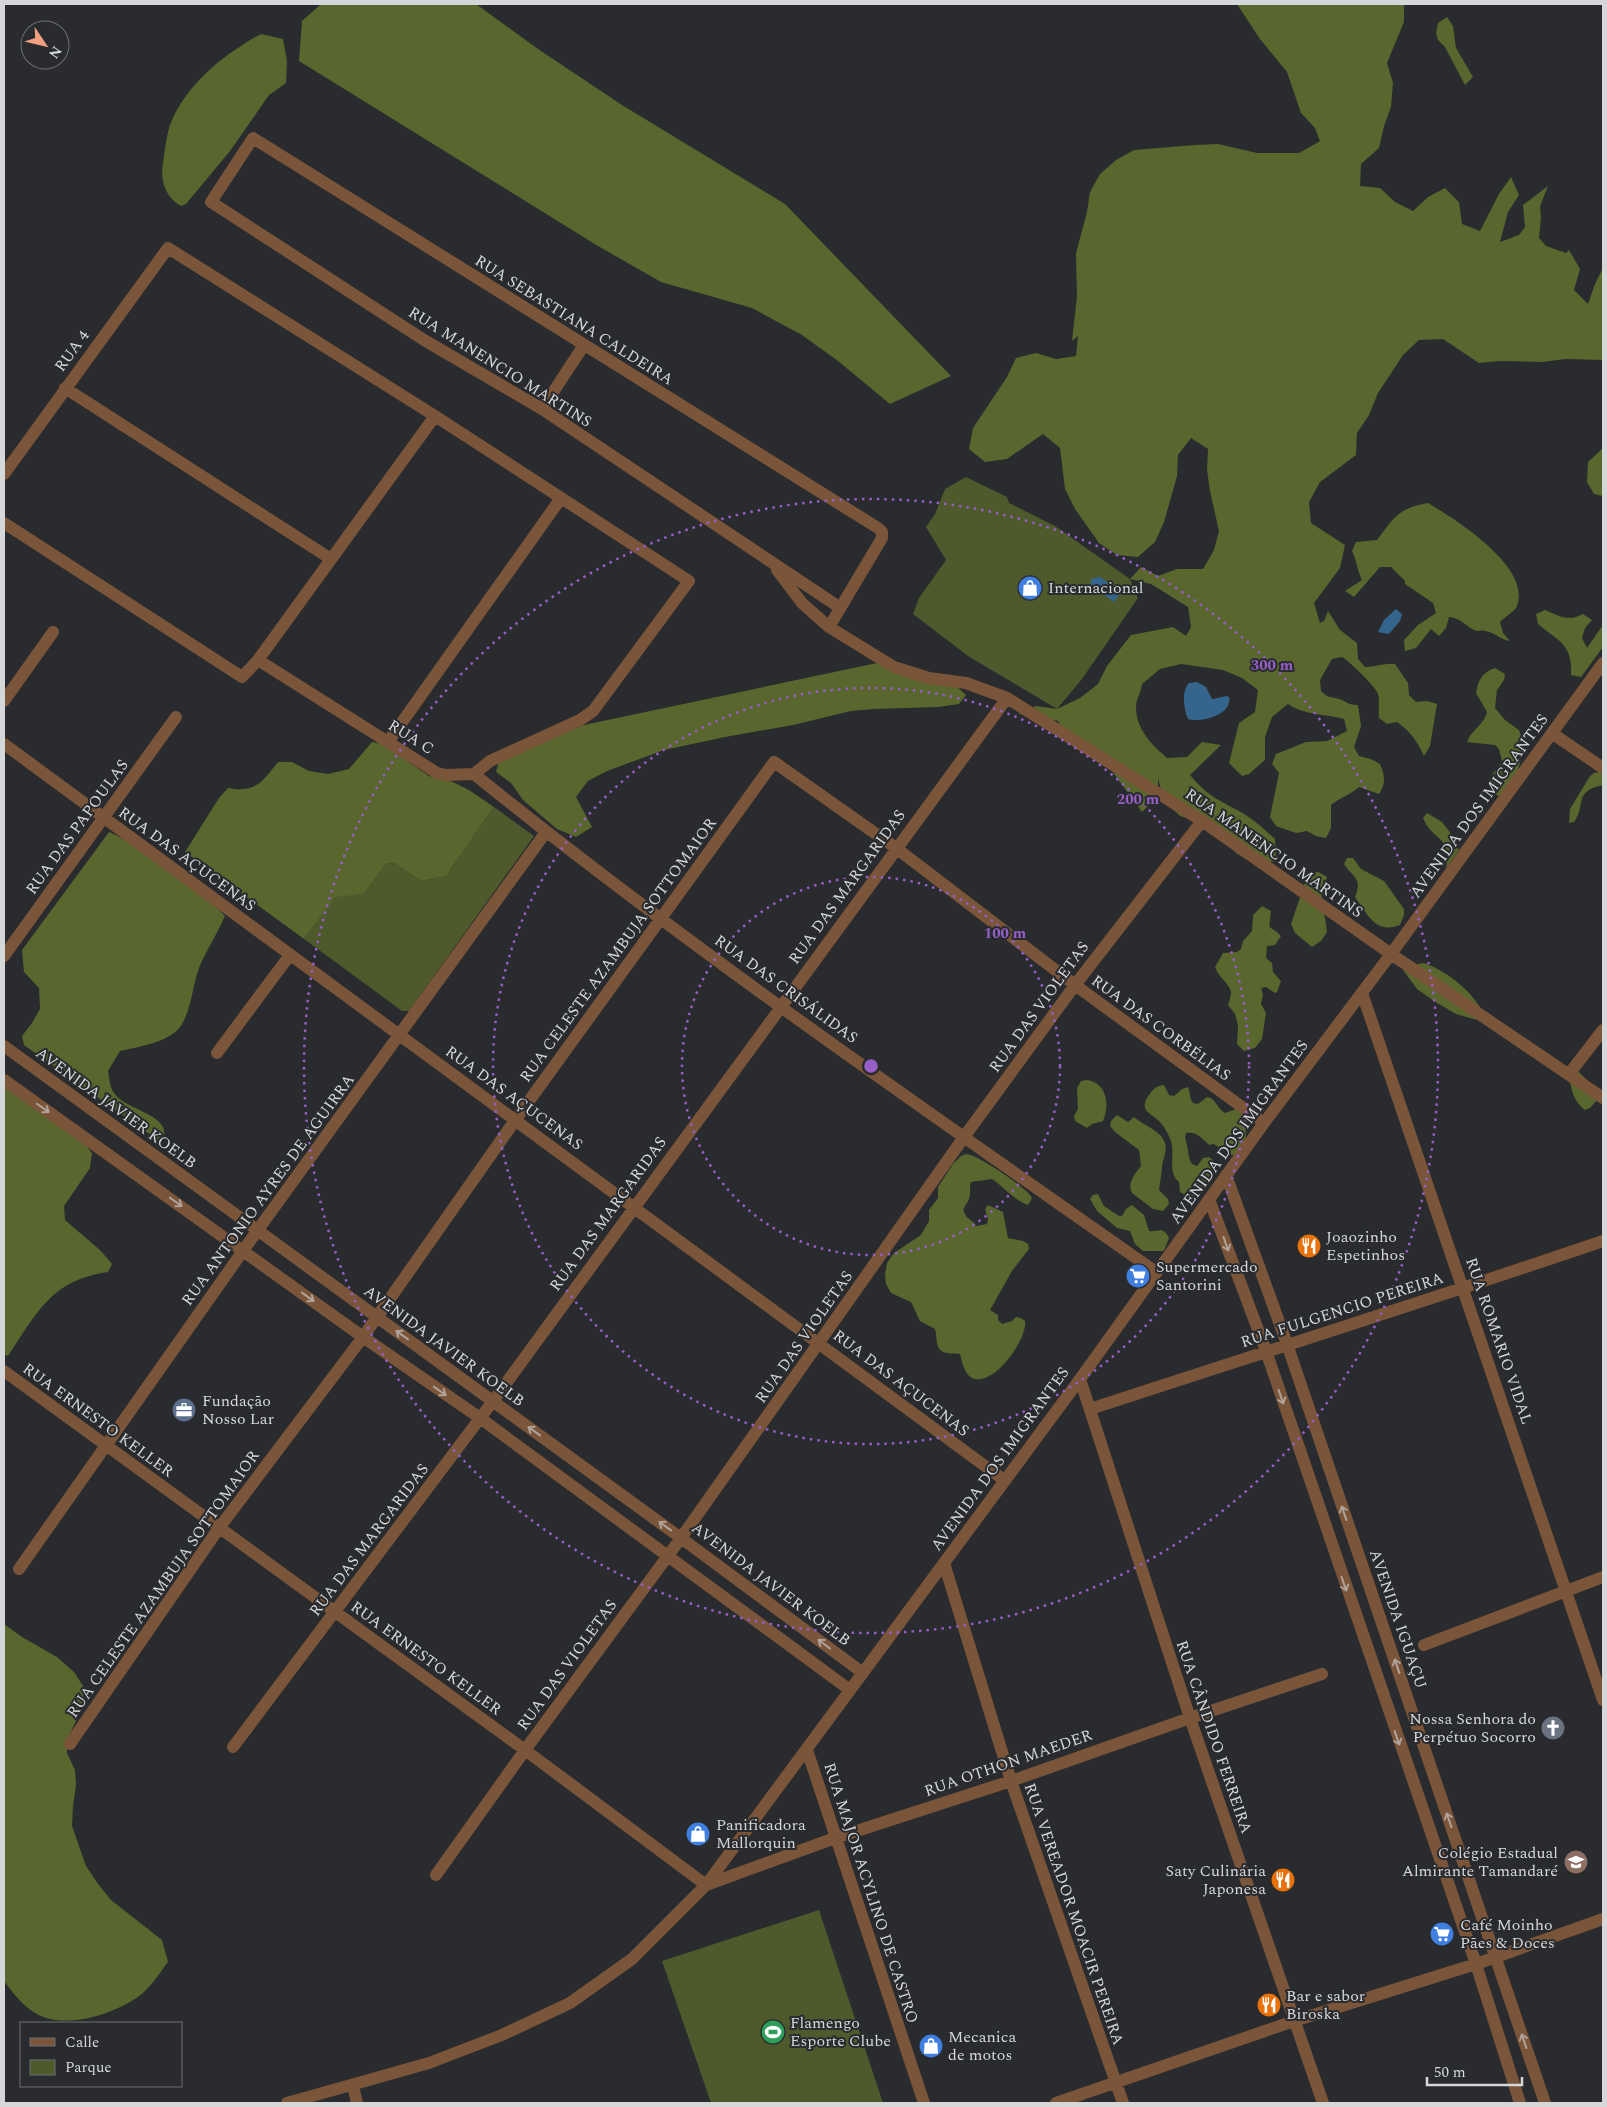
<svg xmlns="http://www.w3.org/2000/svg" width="1607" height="2107" viewBox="0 0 1607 2107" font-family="Spectral,serif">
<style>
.green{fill:#4e592c}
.forest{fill:#59662d}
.water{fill:#35658d}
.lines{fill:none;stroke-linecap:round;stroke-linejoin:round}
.minor{stroke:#7a5539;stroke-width:12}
.oneway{stroke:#b1a399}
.ring{fill:none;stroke:#965fc7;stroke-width:2.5;stroke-dasharray:2.5 5}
.labels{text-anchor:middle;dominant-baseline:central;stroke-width:4;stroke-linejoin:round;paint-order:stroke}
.street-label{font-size:16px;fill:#d5d7d9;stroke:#292b2e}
.poi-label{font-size:16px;fill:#d5d7d9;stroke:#292b2e;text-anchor:start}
.centre{fill:#965fc7;stroke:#292b2e;stroke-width:2.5}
.ring-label{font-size:15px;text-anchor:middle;font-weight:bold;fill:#965fc7;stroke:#292b2e;stroke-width:4;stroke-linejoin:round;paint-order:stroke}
</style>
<rect width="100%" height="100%" fill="#292b2e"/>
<path class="green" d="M966,477L1007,497L1009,503L1055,526L1130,579L1138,598L1082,679L1057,709L968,656L913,614L919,598L946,560L926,527L935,514L945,489Z
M494,807L534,836L409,1011H402L304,939L335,896L364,894L386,864L394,863L421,881L446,876Z
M819,1910L883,2103H711L662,1961Z"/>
<path class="forest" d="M321,4H476L538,49L622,105L785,204L951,376L890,404L838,361L802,335L752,308L661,282L598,246L299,61L302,21Z
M1237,4H1404V22L1387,63L1393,83L1391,107L1384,126L1379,148L1361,164L1360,186L1380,188L1395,202L1413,211L1428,197L1445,188L1459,202L1462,224L1480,231L1499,194L1511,177L1519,195L1508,212L1500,242L1519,235L1525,227L1523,205L1548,186L1540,206L1541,217L1539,238L1546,246L1566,253L1569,250L1580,269L1574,290L1588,304L1595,284L1603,268V360L1565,359L1543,362L1500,361L1479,363L1443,339L1419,340L1403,355L1378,393L1369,415L1357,433L1356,455L1320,482L1309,502L1311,523L1345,545L1340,568L1314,603L1320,623L1324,621L1328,611L1340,630L1357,643L1358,659L1365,667C1376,667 1384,663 1395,664L1408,683L1409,695L1416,702L1427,701L1437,704L1430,746L1424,756C1417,741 1410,731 1397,722L1387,724L1379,718C1378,710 1380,700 1378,694C1376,687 1348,660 1342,657L1332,659L1320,680L1321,691C1329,699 1330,696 1339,699C1348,702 1348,705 1358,705L1361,726L1354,747L1359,756L1371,759L1380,764C1385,776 1386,783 1379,794L1359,787C1350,795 1340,798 1331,805V828L1326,838L1316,836L1307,831L1296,833L1276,826L1270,817L1279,773L1272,764L1276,754L1306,742L1327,741L1347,731L1344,719C1326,714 1303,715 1288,704L1272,717L1265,737V760L1249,774L1242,776L1229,763L1239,723L1255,712L1258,690L1242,678L1223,670L1181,664L1160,669L1142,684C1141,692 1136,700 1136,707C1136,729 1151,744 1167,758L1187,757L1202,742L1221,745L1190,775C1208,796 1218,800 1241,812C1253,819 1264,829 1275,839L1276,861L1254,864L1236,853L1221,835L1200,822L1180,816L1165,802L1158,779V796L1142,812L1104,760L1068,739L1058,721L1038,716L1018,714L1036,706L1057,709L1080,698L1098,684L1107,666L1131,635L1173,627L1186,636L1191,627L1188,607L1151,584L1130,579L1141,567L1158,576L1177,569H1203L1214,550L1219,531L1210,491L1207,470L1208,449L1191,438L1178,455L1177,476L1164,522L1155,542L1138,557L1117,555L1099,543L1075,509L1065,489L1060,448L1043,434L1007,459L985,462L969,449L973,428L1007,377L1016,358L1036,353L1056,359L1076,356L1078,336L1072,341L1077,296L1076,253L1087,212L1090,192L1100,174L1116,160L1134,150L1195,145L1218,144L1257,153H1299L1320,141L1315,128L1301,113L1287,72L1260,39Z
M1447,17L1453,26L1456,48L1473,77L1465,85L1445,47L1438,40L1436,33L1438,23Z
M261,34L283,39L287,61L286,83L269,95L230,151L186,204L181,206C165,197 160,180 163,163C165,151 166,137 170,125C186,84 224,54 261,34Z
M1603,448V496L1594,494L1587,482L1588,462Z
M1428,503C1455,519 1532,567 1517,606C1515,611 1505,617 1500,622L1503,633L1510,641C1501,640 1494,632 1485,631C1482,630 1479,631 1477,631C1465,627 1464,619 1449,617L1446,628L1439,636L1431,629L1416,648L1405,651L1404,640L1418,625L1436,613L1433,603L1405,584V581L1391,567H1380L1354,597L1345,591L1362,580C1357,570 1357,561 1352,551L1356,542L1377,540C1394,517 1399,508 1428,503Z
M1545,610C1560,616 1568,622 1583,614L1592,620L1585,628L1582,638L1587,648L1603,625V647L1581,677L1571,675C1573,644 1558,641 1538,624L1536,614Z
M877,663L956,686L966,695L959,704L938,707L874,709L851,711L793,725L725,737L664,750L607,771L588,781L576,797L592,827L576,837L557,829L523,800L511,783L496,772L499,761L584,725Z
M1495,668L1505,674L1504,680L1497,690L1495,708L1505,720L1519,730L1524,746L1517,774L1499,796L1494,794C1484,776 1496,773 1502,761L1499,749L1495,745L1467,742C1471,730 1484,725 1487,712L1476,693C1478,681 1482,672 1495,668Z
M372,742L382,744L429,776L453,782L469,790L494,807L446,876L421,881L394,863L386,864L364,894L335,897L304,939L185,852L219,798L228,788C256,793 262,782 278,762H292L309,771L328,774L349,769Z
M1603,771V785C1572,792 1587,804 1574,822L1569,823L1570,809L1590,776L1594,773Z
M1427,813L1442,822L1449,831L1459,850L1446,868C1452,835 1433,842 1423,818Z
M109,832L116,835L138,848L217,908L225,916C218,932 209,946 202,961C192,981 193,1009 180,1027C169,1042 138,1047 120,1051L108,1071C109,1077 110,1088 114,1093C127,1112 176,1114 162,1143L24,1045L22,1036L32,1023L40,1009L39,988L24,972L22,950Z
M1347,858H1353L1361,869L1384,881L1404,909V915L1400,925C1375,935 1366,912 1355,897C1363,877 1352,877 1344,864Z
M1318,872L1327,877C1316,904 1325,907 1327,932L1321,941L1312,947L1295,933L1291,924L1308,874Z
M1262,906L1271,911C1268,935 1269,923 1281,936L1275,945L1267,946L1266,958L1272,963L1273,972L1281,981L1277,992L1275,993L1266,987L1261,988L1263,995L1261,1004L1266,1013L1262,1039L1255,1048L1244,1051L1237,1044L1238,1025L1235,1014L1228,1005C1229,1001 1231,997 1231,992C1230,984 1218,977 1215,967L1223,953L1237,952L1241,949L1243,941L1252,931L1253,915Z
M1424,963C1446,971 1467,987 1480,1007L1477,1020L1456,1014L1437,1003L1417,989L1403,970L1413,965Z
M1577,1070L1596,1089L1597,1100L1590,1108L1585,1110C1573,1101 1572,1091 1569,1077Z
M1087,1080C1107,1083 1110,1105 1103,1121L1092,1124L1087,1128L1075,1121L1074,1116L1078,1109L1077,1088L1081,1081Z
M1164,1085L1169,1095L1174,1096L1182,1089L1188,1087C1191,1093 1189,1098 1193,1103L1198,1104L1207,1097C1217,1099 1217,1109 1225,1113L1236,1109C1252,1118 1244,1124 1246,1139L1237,1154L1231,1155L1214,1144L1209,1145C1202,1138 1196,1131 1186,1133L1185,1138C1189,1148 1187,1156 1192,1164L1197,1166L1203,1158L1209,1157C1226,1169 1206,1193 1192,1199L1191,1194L1185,1195L1180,1192L1179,1182C1168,1173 1174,1158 1172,1146C1172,1140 1164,1126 1160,1122C1150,1112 1138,1111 1149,1095C1153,1089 1156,1086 1164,1085Z
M4,1086L83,1142L92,1153L90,1168L64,1206L65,1220L101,1251L112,1264L108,1272C51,1280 37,1313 8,1356L4,1354Z
M1117,1115L1128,1122L1134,1117C1142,1124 1153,1128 1160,1135C1171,1147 1163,1155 1162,1168C1161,1176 1160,1183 1159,1190L1168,1199L1169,1204L1163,1211L1153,1209L1132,1193C1127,1182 1135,1174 1141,1166L1139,1150L1115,1132L1110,1126L1111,1121Z
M966,1154C977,1154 1027,1188 1032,1198L1028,1205C1014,1200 1005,1188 992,1179L971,1182C969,1188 971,1194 969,1199C967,1205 961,1208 965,1214C967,1220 974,1220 976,1226L987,1224L988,1219L985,1209L988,1205L1003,1212L1008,1238L1023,1241L1028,1244L1029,1249L1012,1271L990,1310L998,1315V1320L1002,1324L1012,1321L1016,1317L1021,1318L1025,1321C1028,1339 993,1388 972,1378C964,1374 962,1361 960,1354C955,1353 952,1354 947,1353C934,1351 938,1338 935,1329L920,1321L911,1302L891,1293L886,1284L885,1274L887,1263L894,1253L921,1235L929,1221V1210L938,1198V1187L953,1164L961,1156Z
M1098,1194L1104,1206L1119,1216H1122L1126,1209L1132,1205L1144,1215L1149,1231C1158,1233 1162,1225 1169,1238L1164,1251H1143L1135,1244L1130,1231L1117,1228L1097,1211L1090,1199L1093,1195Z
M4,1624L22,1637L57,1657L74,1672L83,1686L84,1703L68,1738L67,1753L75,1770L76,1785L73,1806L72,1826L86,1866L98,1884L111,1900L162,1940L168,1962C159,1974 150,1988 138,1997C114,2013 79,2025 50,2019C30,2015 15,1996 4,1981Z"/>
<path class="water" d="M1100,577L1121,592L1114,602L1091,585V579Z
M1396,609L1402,614L1400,621L1389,634L1378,632L1384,620Z
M1197,682L1206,687L1212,699L1227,696L1229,697C1233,715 1201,723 1188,719C1184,710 1181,691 1189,683Z"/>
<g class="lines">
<path class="minor" d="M65,388L331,559
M542,409L584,345
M4,474L168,248L435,416L689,581L593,711L580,720L490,761L474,774
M4,523L242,677L258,660L435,416
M777,570L802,603L829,627L894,667L929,678L966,683L1007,698L1202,821L1391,954L1603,1098
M829,627L882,538V532L878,528L253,138L211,202L424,340L542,409L839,607
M258,660L437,773L446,775L474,774C693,951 926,1110 1156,1272
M4,701L53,632
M1553,734L1603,768
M388,742L561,498
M4,744L1004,1480
M4,956L176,717
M1362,993L1603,1700
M4,1046L681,1538L863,1673
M217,1053L290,955
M1569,1074L1603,1030
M4,1080L363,1337L480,1418L850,1690
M1226,1175L1287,1344L1545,2103
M1209,1199L1266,1351L1476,1964L1520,2103
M4,1371L525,1750L706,1885
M1080,1379L1190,1718L1323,2103
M1090,1409C1261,1353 1433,1299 1603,1241
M944,1563L1011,1781L1123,2103
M19,1569L257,1231L546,832
M1424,1645L1603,1577
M70,1744L219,1528L363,1337L516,1119L774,762L896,848L1075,985L1264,1123
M233,1747L493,1401L1007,698
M807,1750L924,2103
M436,1875L525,1750L681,1538L964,1137L1075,985L1202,821
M706,1885L835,1838L1011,1781L1190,1718L1322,1674
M353,2086L357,2103
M287,2103L429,2063L502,2035L570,2003L632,1959L706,1885L1080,1379L1264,1123L1391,954L1603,663
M1056,2103L1294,2021L1476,1964L1603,1919"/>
</g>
<defs><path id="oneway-shaft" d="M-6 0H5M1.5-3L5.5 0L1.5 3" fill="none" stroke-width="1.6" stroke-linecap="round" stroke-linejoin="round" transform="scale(1.25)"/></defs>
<g class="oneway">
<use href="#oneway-shaft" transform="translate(43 1108) rotate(35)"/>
<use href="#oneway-shaft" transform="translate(176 1202) rotate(35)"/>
<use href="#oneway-shaft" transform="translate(1226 1244) rotate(70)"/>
<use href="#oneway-shaft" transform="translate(308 1297) rotate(36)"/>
<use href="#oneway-shaft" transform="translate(402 1335) rotate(-144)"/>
<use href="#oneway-shaft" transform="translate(440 1391) rotate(35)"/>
<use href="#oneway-shaft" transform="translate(1281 1397) rotate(71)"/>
<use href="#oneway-shaft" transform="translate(534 1431) rotate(-144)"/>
<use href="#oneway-shaft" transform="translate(1344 1513) rotate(-109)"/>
<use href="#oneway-shaft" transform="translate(665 1526) rotate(-144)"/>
<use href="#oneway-shaft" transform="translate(1344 1584) rotate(71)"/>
<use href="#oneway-shaft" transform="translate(824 1644) rotate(-143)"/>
<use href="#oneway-shaft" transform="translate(1397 1666) rotate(-109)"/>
<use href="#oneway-shaft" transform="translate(1397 1738) rotate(71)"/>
<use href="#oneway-shaft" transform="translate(1449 1820) rotate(-109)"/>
<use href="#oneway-shaft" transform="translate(1524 2041) rotate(-109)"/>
</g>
<g class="ring">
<circle cx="871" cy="1066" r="189"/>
<circle cx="871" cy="1066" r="378"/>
<circle cx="871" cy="1066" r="567"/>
</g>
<defs>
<symbol id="shop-disc" viewBox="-11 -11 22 22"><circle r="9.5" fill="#3f7fe0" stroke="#292b2e"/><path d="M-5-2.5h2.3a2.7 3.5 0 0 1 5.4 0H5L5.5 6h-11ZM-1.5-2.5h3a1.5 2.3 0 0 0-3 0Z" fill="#fff"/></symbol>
<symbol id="restaurant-disc" viewBox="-11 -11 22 22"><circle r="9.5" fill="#e8710a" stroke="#292b2e"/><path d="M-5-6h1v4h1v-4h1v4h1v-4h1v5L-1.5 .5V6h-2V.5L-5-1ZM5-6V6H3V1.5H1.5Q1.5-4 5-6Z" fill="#fff"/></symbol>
<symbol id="supermarket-disc" viewBox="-11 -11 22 22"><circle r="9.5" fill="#3f7fe0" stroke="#292b2e"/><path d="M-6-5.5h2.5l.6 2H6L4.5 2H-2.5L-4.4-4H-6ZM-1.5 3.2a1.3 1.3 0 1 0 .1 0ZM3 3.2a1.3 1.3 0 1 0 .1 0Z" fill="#fff"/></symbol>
<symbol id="office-disc" viewBox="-11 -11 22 22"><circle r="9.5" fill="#5c6f8a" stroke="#292b2e"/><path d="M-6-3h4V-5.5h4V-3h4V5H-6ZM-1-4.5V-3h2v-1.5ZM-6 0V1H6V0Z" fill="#fff"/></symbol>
<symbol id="church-disc" viewBox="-11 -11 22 22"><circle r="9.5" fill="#6b7280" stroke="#292b2e"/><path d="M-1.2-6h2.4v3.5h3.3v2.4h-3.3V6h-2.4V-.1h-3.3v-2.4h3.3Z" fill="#fff"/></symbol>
<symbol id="school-disc" viewBox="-11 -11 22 22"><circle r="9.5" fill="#8d6e63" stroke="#292b2e"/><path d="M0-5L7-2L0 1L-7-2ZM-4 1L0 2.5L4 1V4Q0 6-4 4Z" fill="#fff"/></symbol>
<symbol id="stadium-disc" viewBox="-11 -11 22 22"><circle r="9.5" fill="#2e9e5b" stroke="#292b2e"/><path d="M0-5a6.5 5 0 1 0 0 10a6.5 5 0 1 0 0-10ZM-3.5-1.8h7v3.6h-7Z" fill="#fff"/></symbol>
</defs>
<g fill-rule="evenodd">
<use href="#shop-disc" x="1016" y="574" width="28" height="28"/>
<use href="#restaurant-disc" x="1295" y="1232" width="28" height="28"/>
<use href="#supermarket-disc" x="1124" y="1262" width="28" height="28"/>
<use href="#office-disc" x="170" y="1396" width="28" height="28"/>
<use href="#church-disc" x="1539" y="1714" width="28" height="28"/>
<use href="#shop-disc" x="684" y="1820" width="28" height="28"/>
<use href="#school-disc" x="1562" y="1848" width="28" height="28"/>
<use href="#restaurant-disc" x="1269" y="1866" width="28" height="28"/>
<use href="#supermarket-disc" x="1428" y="1920" width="28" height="28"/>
<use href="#restaurant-disc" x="1255" y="1991" width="28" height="28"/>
<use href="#stadium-disc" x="759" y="2018" width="28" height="28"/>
<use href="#shop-disc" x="917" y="2032" width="28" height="28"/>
</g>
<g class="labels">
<g class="street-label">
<text transform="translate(574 320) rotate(32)">RUA SEBASTIANA CALDEIRA</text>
<text transform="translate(72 351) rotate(-54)">RUA 4</text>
<text transform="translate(500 367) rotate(32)">RUA MANENCIO MARTINS</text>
<text transform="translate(411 737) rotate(32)">RUA C</text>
<text transform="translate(1479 806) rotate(-54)">AVENIDA DOS IMIGRANTES</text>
<text transform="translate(77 827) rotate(-54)">RUA DAS PAPOULAS</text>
<text transform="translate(1274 853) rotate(35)">RUA MANENCIO MARTINS</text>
<text transform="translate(187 859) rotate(36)">RUA DAS AÇUCENAS</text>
<text transform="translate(847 887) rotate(-54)">RUA DAS MARGARIDAS</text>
<text transform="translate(618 950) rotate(-54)">RUA CELESTE AZAMBUJA SOTTOMAIOR</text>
<text transform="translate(786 989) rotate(36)">RUA DAS CRISÁLIDAS</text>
<text transform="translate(1039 1007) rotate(-54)">RUA DAS VIOLETAS</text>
<text transform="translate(1161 1028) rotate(36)">RUA DAS CORBÉLIAS</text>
<text transform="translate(514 1098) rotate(36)">RUA DAS AÇUCENAS</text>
<text transform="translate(116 1108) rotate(36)">AVENIDA JAVIER KOELB</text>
<text transform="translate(1239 1132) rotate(-54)">AVENIDA DOS IMIGRANTES</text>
<text transform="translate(268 1190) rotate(-54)">RUA ANTONIO AYRES DE AGUIRRA</text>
<text transform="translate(608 1214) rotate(-54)">RUA DAS MARGARIDAS</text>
<text transform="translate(1342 1310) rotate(-18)">RUA FULGENCIO PEREIRA</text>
<text transform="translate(804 1337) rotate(-55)">RUA DAS VIOLETAS</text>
<text transform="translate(1499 1341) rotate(71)">RUA ROMARIO VIDAL</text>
<text transform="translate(444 1346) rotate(36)">AVENIDA JAVIER KOELB</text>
<text transform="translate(901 1383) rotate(37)">RUA DAS AÇUCENAS</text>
<text transform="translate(98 1420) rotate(36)">RUA ERNESTO KELLER</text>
<text transform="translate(1000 1459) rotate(-54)">AVENIDA DOS IMIGRANTES</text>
<text transform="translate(369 1540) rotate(-53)">RUA DAS MARGARIDAS</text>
<text transform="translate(163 1584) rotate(-55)">RUA CELESTE AZAMBUJA SOTTOMAIOR</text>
<text transform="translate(771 1584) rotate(37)">AVENIDA JAVIER KOELB</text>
<text transform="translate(1398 1619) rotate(71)">AVENIDA IGUAÇU</text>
<text transform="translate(426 1658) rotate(36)">RUA ERNESTO KELLER</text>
<text transform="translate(567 1665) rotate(-54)">RUA DAS VIOLETAS</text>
<text transform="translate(1214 1737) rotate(71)">RUA CÂNDIDO FERREIRA</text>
<text transform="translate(1008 1763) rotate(-19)">RUA OTHON MAEDER</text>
<text transform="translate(871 1893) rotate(72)">RUA MAJOR ACYLINO DE CASTRO</text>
<text transform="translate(1074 1914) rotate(71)">RUA VEREADOR MOACIR PEREIRA</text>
</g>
<g class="poi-label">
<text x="1048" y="588">Internacional</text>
<text x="1326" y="1237">Joaozinho<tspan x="1326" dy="18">Espetinhos</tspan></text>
<text x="1156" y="1267">Supermercado<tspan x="1156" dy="18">Santorini</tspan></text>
<text x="202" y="1401">Fundação<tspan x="202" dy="18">Nosso Lar</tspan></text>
<text x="1536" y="1719" text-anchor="end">Nossa Senhora do<tspan x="1536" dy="18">Perpétuo Socorro</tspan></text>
<text x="716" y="1825">Panificadora<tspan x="716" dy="18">Mallorquin</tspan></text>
<text x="1558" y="1853" text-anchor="end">Colégio Estadual<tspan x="1558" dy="18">Almirante Tamandaré</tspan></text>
<text x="1266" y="1871" text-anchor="end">Saty Culinária<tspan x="1266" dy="18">Japonesa</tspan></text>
<text x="1460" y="1925">Café Moinho<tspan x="1460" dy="18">Pães &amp; Doces</tspan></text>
<text x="1286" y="1996">Bar e sabor<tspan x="1286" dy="18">Biroska</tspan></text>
<text x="790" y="2023">Flamengo<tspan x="790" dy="18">Esporte Clube</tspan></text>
<text x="948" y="2037">Mecanica<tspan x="948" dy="18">de motos</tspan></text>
</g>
</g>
<circle cx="871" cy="1066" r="8" class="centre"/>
<g class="ring-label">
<text x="1272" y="670">300 m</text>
<text x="1138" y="804">200 m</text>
<text x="1005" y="938">100 m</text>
</g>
<rect width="1607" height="2107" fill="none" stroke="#d5d7d9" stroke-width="10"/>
<rect x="20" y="2022" width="162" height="65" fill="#292b2e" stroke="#6e7072"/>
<rect x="30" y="2038" width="25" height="8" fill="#7a5539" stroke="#6e7072"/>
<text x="65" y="2047" font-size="15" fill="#d5d7d9">Calle</text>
<rect x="30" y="2060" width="25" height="15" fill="#4e592c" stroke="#6e7072"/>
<text x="65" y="2072" font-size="15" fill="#d5d7d9">Parque</text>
<g transform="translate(45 45) rotate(125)"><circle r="24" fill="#292b2e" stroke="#6e7072"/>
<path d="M0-4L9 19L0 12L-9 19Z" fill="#f3a082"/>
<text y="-8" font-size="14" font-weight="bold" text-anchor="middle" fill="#d5d7d9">N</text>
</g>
<path d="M1427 2077v8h95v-8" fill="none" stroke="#d5d7d9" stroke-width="2.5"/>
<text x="1434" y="2077" font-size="15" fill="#d5d7d9" stroke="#292b2e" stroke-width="4" paint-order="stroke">50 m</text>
</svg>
